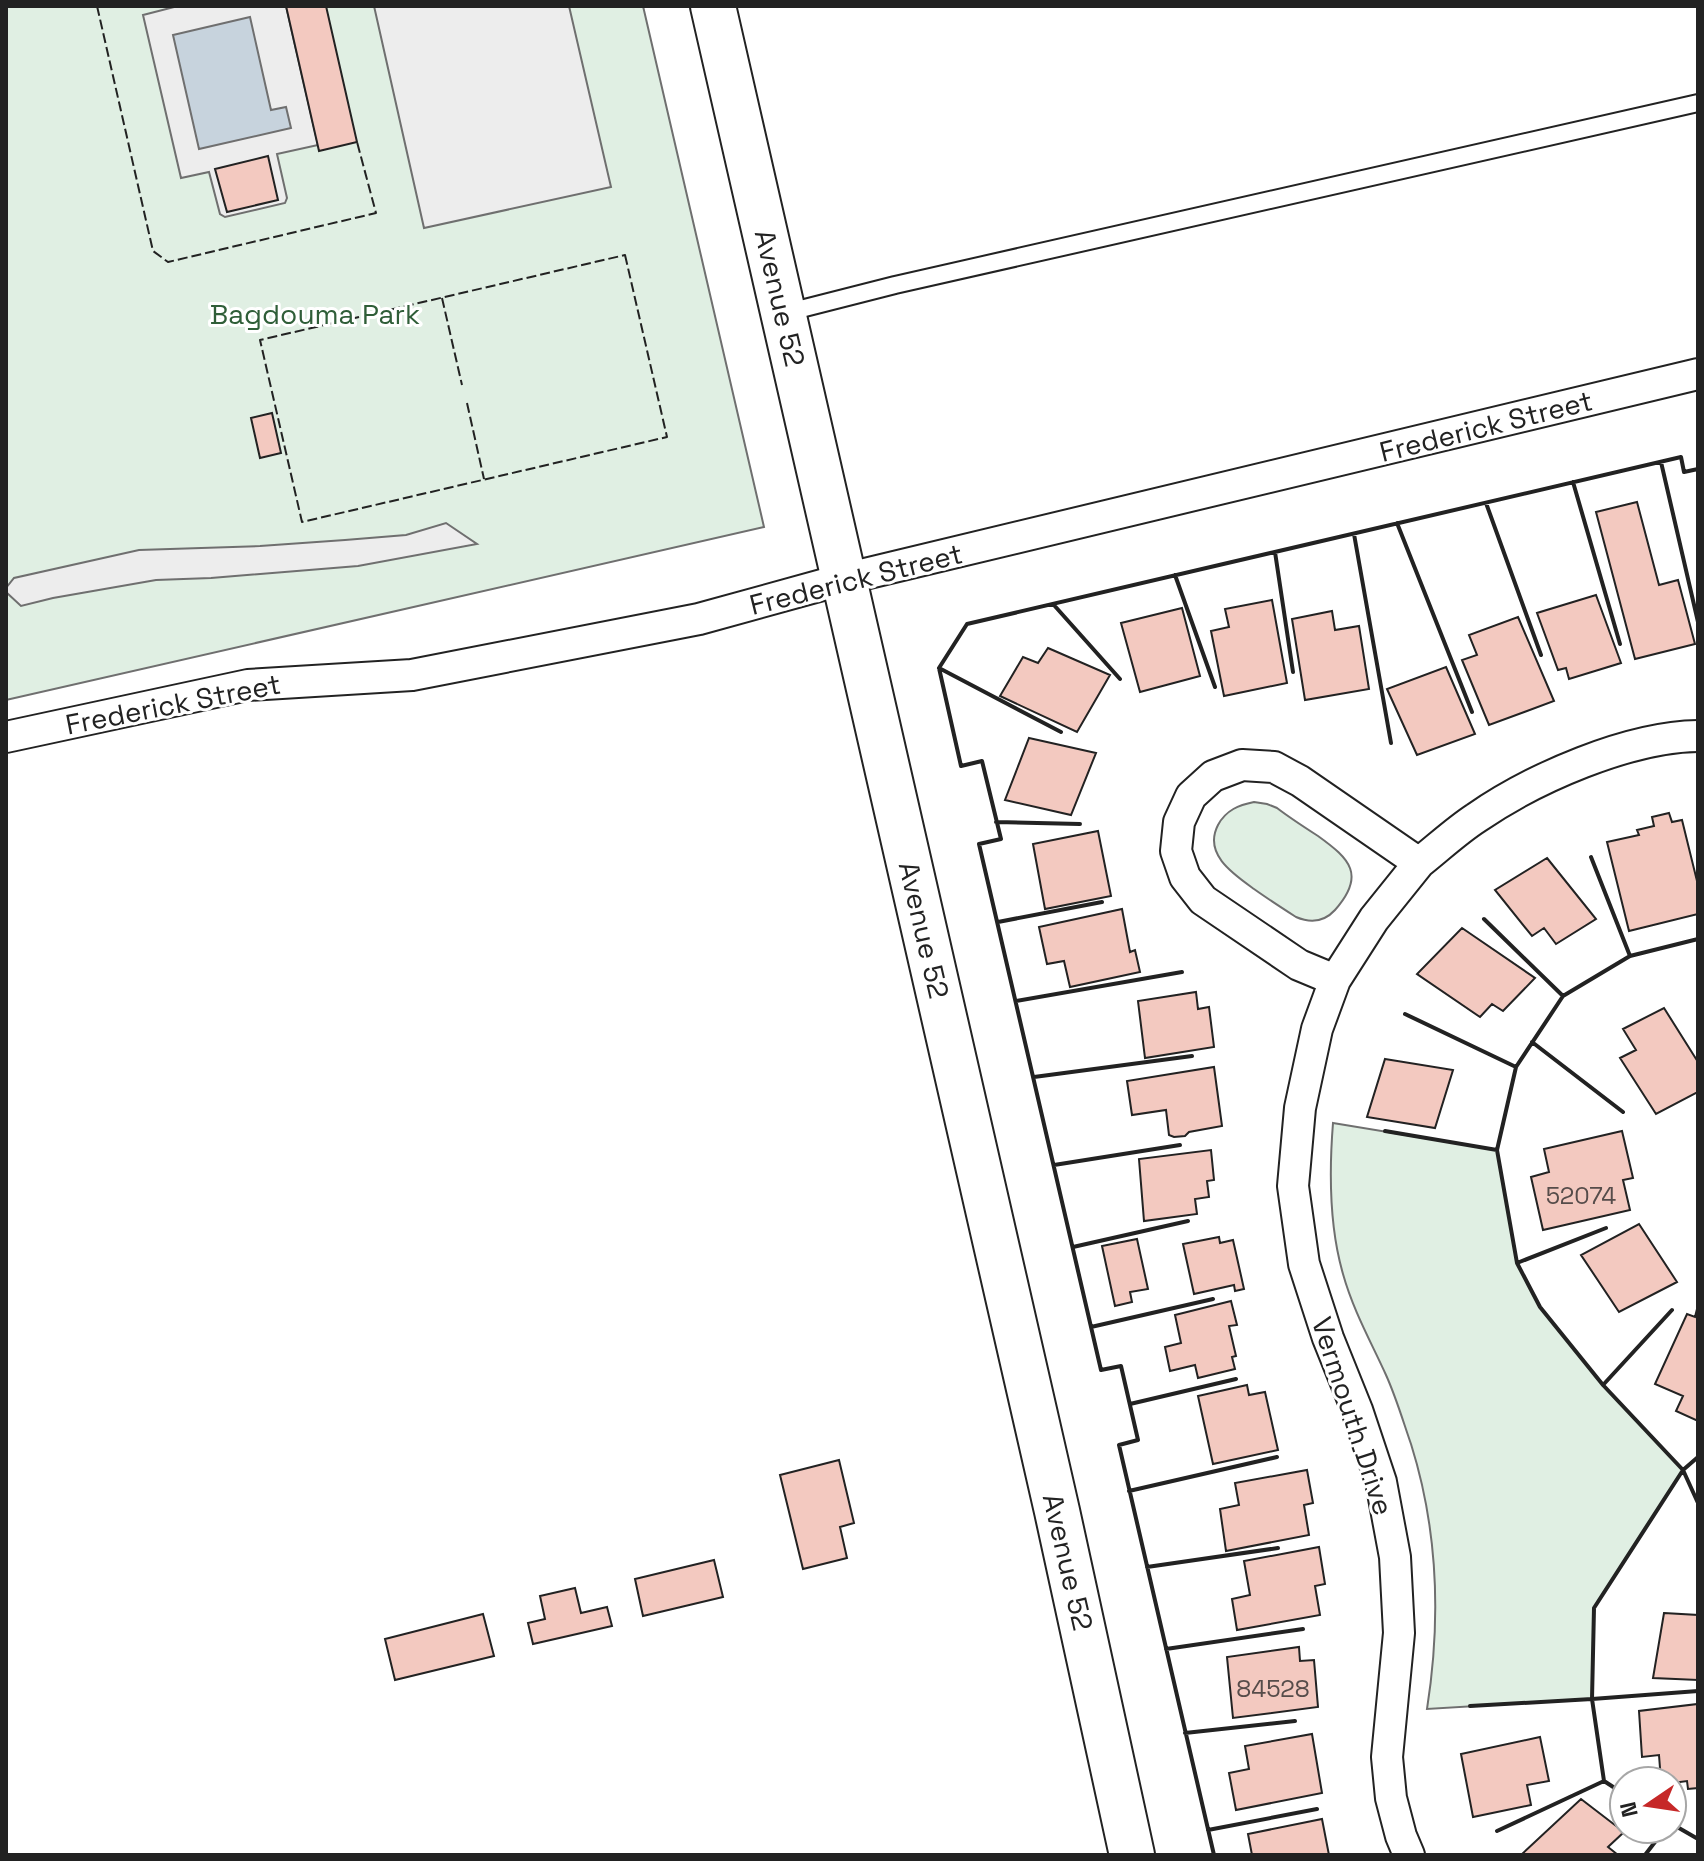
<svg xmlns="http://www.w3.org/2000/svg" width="1704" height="1861" viewBox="0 0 1704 1861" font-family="'Space Grotesk',sans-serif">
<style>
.green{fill:#e0efe3;stroke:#6f6f6f;stroke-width:2}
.parking{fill:#ededed;stroke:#6f6f6f;stroke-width:2}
.water{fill:#c7d3dd;stroke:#6f6f6f;stroke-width:2}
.building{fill:#f3c9c0;stroke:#222;stroke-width:2}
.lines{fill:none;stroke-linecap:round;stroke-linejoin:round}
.service-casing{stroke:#222;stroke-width:20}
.minor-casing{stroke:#222;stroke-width:34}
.secondary-casing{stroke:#222;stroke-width:48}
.service{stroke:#fff;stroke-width:16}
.minor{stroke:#fff;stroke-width:30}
.secondary{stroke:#fff;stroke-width:44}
.fence{stroke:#222;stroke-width:2;stroke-dasharray:10 4;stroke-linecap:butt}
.wall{stroke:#222;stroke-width:4}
.labels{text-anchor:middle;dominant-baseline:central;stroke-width:6;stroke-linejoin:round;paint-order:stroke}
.number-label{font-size:24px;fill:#564c4a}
.street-label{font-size:28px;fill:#222;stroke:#fff}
.park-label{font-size:28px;fill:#2f5e38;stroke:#fff}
</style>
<rect width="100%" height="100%" fill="#fff"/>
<path class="green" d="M6,6H643L764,527L6,700Z
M1254,802L1267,804L1277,808C1290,818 1304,827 1318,836C1350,859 1366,875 1335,910C1324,922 1310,923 1296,917C1282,908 1268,899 1254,889C1233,874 1203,854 1218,825C1226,810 1239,805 1254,802Z
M1333,1123L1497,1150L1517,1263L1540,1307L1603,1385L1683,1470L1594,1608L1592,1699L1427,1709C1441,1620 1438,1530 1411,1444C1403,1421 1396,1397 1386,1375C1371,1342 1353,1310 1343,1274C1329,1226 1329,1173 1333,1123Z"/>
<path class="parking" d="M178,6H286L318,145L277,154L287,198L285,203L225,217L220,214L209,172L181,178L143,15Z
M374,6H569L611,187L424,228Z
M446,523L477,544L358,566L211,578L156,580L53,598L21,606L6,592V588L14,578L139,550L260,546L345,540L406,535Z"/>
<path class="water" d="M250,17L271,110L286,107L291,128L199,149L173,35Z"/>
<path class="building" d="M286,6H326L357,142L319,151Z
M268,156L278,200L227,212L215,169Z
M272,413L281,453L260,458L251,418Z
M1637,502L1659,585L1678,580L1695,644L1635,659L1596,512Z
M1596,595L1621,663L1569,679L1566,668L1558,670L1537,613Z
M1272,600L1287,683L1224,696L1211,631L1229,627L1225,609Z
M1182,608L1200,676L1140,692L1121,623Z
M1332,611L1335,630L1359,626L1369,689L1305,700L1292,619Z
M1518,617L1554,701L1489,725L1462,660L1477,655L1469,635Z
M1048,648L1110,675L1077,732L1000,696L1023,657L1038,663Z
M1446,667L1475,734L1417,755L1387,689Z
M1029,738L1096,753L1071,815L1005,800Z
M1669,813L1672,822L1682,820L1698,885V914L1629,931L1607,842L1639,835L1637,830L1654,826L1652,817Z
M1098,831L1111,896L1045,909L1033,844Z
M1547,858L1596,919L1556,944L1544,928L1532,936L1495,890Z
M1122,909L1130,952L1135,950L1140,972L1070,987L1064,961L1047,964L1039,927Z
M1462,928L1535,978L1503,1011L1492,1004L1480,1017L1417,974Z
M1196,992L1198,1009L1209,1007L1214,1047L1145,1058L1138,1001Z
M1664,1008L1698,1062V1092L1656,1114L1620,1058L1636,1050L1623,1029Z
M1385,1059L1453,1070L1435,1128L1367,1117Z
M1214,1067L1222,1126L1189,1132L1185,1136L1174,1137L1169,1135L1166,1110L1132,1115L1127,1081Z
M1622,1131L1633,1178L1623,1180L1630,1210L1543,1230L1531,1177L1549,1172L1544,1149Z
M1211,1150L1214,1180L1207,1181L1209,1197L1195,1199L1197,1214L1144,1221L1139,1159Z
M1639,1224L1677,1282L1619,1312L1581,1255Z
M1219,1237L1220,1243L1233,1240L1244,1289L1235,1291L1234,1285L1194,1294L1183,1244Z
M1137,1239L1148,1289L1130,1292L1132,1302L1115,1306L1102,1246Z
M1231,1301L1237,1325L1229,1326L1236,1356L1232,1357L1235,1369L1198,1378L1195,1365L1170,1371L1165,1347L1181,1343L1175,1315Z
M1697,1309L1698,1310V1421L1676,1411L1683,1396L1655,1384L1687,1314L1695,1317Z
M1247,1385L1249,1395L1265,1392L1278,1450L1213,1464L1198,1396Z
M839,1460L854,1523L840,1527L847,1558L803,1569L780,1475Z
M1307,1470L1313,1503L1304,1505L1309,1535L1226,1551L1220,1509L1239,1505L1235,1483Z
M1319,1547L1325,1584L1315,1586L1320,1615L1237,1630L1232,1599L1250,1595L1244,1561Z
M714,1560L723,1597L643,1616L635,1579Z
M575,1588L581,1613L607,1607L612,1626L533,1644L528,1623L545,1619L540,1596Z
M1664,1613L1698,1615V1680L1653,1678Z
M483,1614L494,1656L395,1680L385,1639Z
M1299,1647L1300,1661L1314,1660L1318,1707L1233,1718L1227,1657Z
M1698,1704V1788L1688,1789L1687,1781L1672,1783V1781H1661L1659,1755L1642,1757L1639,1711Z
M1312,1734L1322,1793L1236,1810L1229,1773L1249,1769L1245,1746Z
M1540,1737L1549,1781L1527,1785L1531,1805L1473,1817L1461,1754Z
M1581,1799L1624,1832L1608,1847L1618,1855H1521Z
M1322,1819L1329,1855H1252L1248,1834Z"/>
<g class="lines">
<defs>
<path id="service" d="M785,313L895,285L1698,103"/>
<path id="minor" d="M6,737L248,685L412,675L699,619L844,579L1698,374
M1335,980L1299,965L1203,900L1185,877L1176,851L1179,822L1191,796L1213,776L1242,765L1274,767L1300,781L1419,863C1438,848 1456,831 1476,818C1534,778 1628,737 1698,736
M1409,1855L1401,1836L1391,1798L1387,1757L1399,1633L1395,1557L1381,1482L1357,1410L1328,1338L1304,1264L1293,1186L1300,1108L1317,1029L1335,980L1374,919L1419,863"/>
<path id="secondary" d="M713,6L1057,1511L1132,1855"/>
</defs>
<use href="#service" class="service-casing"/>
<use href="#minor" class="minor-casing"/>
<use href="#secondary" class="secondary-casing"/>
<use href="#service" class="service"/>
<use href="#minor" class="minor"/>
<use href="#secondary" class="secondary"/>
<path class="fence" d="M97,6L153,251L168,262L376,213L357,142
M625,255L667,437L302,522L260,340Z
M442,298L462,385
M467,403L484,479"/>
<path class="wall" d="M1661,462L1698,622
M1573,482L1620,644
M1486,503L1541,655
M1397,523L1472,712
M1354,534L1391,743
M1275,552L1293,672
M1175,575L1215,687
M1053,604L1120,679
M939,668L1061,732
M996,822L1080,824
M1591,857L1630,956
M1484,919L1563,996
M998,922L1102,902
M1016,1001L1182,972
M1405,1014L1516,1067
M1532,1042L1623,1112
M1034,1077L1192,1056
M1385,1131L1497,1150
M1054,1165L1180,1145
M1073,1247L1188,1221
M1517,1263L1606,1228
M1091,1327L1213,1299
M1603,1385L1672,1310
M1130,1404L1236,1379
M1698,1457L1683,1470L1698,1503
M1129,1491L1277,1457
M1147,1567L1278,1548
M1166,1649L1303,1629
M1470,1706L1592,1699L1594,1608L1683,1470L1603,1385L1540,1307L1517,1263L1497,1150L1516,1067L1563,996L1630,956L1698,939
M1185,1733L1295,1721
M1624,1794L1604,1781L1592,1699L1698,1691
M1672,1824L1698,1839
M1208,1830L1317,1809
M1497,1831L1604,1781
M1214,1855L1119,1445L1138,1440L1121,1366L1101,1370L979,844L1001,839L982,761L961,766L939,668L967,624L1681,457L1684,472L1698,469
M1645,1855L1665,1829"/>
</g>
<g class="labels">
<g class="number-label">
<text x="1581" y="1195">52074</text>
<text x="1273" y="1688">84528</text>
</g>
<g class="street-label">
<text transform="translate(780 298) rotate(77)">Avenue 52</text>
<text transform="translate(1486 426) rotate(-14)">Frederick Street</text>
<text transform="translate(856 579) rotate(-14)">Frederick Street</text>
<text transform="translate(173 704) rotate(-11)">Frederick Street</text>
<text transform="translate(924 930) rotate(77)">Avenue 52</text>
<text transform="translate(1353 1416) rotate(72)">Vermouth Drive</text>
<text transform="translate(1068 1562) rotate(77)">Avenue 52</text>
</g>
<g class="park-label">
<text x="315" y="314">Bagdouma Park</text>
</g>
</g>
<rect width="1704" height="1861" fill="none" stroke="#222222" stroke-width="16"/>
<g transform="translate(1648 1805) rotate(257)"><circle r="38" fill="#ffffff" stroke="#a7a7a7" stroke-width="2"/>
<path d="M0-6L14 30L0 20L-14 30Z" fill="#c62828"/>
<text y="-12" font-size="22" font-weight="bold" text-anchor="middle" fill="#222222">N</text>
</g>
</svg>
